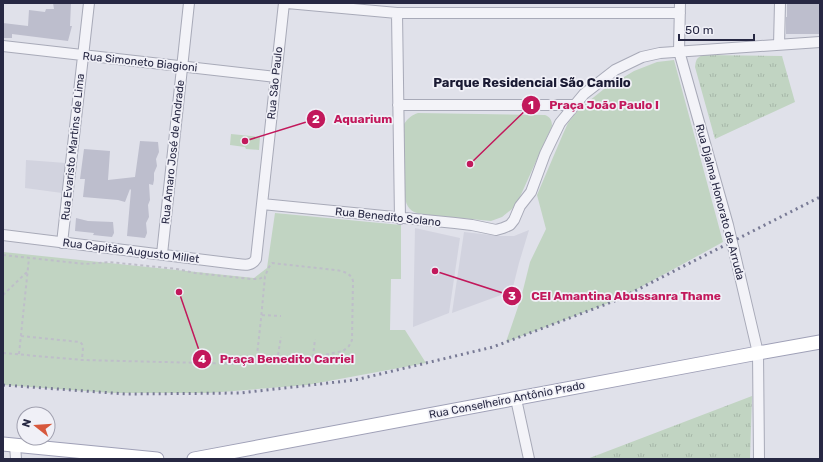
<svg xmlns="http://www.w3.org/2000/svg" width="823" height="462" viewBox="0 0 823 462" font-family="Rubik,sans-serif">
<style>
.built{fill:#d2d3df}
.grass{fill:url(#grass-tufts)}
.park{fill:#c1d4c2}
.building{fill:#bdbecd}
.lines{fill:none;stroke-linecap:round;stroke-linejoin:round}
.minor-casing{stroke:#a8aab8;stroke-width:12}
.major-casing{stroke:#9fa0b7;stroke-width:15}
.path{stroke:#bebec9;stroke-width:2;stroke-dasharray:3 3;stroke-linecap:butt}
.minor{stroke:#f3f3f8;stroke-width:10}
.major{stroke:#fff;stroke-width:13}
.rail{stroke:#787a95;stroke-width:3;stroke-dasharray:2 4;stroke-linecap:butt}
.labels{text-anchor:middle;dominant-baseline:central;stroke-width:3.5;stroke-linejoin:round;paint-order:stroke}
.street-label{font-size:11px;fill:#272843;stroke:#f0f0f7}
.quarter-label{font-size:13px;font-weight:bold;fill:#1a1a33;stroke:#f0f0f7}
.leader{fill:none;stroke:#c2185b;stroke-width:1.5}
.callout-dot{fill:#c2185b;stroke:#f0f0f7;stroke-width:1.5}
.mark-label{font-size:12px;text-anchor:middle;font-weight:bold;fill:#fff}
.callout-label{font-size:12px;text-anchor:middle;font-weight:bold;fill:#c2185b;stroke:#f0f0f7;stroke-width:3.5;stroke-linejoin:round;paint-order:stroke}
</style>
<defs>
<pattern id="grass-tufts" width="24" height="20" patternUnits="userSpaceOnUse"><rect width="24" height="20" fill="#c1d4c2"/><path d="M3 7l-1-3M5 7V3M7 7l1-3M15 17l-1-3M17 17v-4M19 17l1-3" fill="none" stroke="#a6b6a8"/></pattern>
</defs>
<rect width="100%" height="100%" fill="#e0e1ea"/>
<path class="built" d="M26,160L66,163L62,193L25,188Z
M415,228L460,238L449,313L413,327Z
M529,230L519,263L512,291L452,313L464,232L500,236H514Z"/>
<path class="grass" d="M703,55L782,56L795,102L715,139L695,67C696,60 696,58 703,55Z
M752,396L750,459H587Z"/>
<path class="park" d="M674,60L723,242L619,299L506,342L521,298L530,262L546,229L537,195L563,134L568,123L579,109L604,89L634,71L657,62Z
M418,113L545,115C550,117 552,120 552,126L519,199L512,209L502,217L491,221L420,214C411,212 406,207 405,197L404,124C408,118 412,115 418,113Z
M231,134L260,137L259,150L246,149L245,147L230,145Z
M275,213L401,225V279H391L390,330H405L426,363L307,385L209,393H112L3,385V252L254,278L267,268Z"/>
<path class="building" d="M53,3H71L70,26H72L68,41L12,34V38H3L4,32H3V23L28,26L29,10L45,12L46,9H54Z
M787,3H820V34H786V17H787Z
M140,141L158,142L159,152L156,159L157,166L154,173V180L153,185L149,184L150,200L148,205L149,217L146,223L147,233L145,238L127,236L131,190L130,189L125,202L118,200L83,197L85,179H80L84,149L110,151L108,180L135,177Z
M76,218L88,221L113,222L114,233L112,237L93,235L94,233L75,231Z"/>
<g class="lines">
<defs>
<path id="minor" d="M287,3L397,13H680
M680,3L679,51L728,225L758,353L759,459
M397,13L400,219
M779,45L780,3
M3,46L276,77
M398,105H575
M262,204L455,223L472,225L496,230L503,228L510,225L514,220L520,206L531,192L545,154L560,123L584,94L615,70L642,57L660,53L820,42
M3,235L237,264C245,265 252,266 256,259L284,3
M62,243L89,3
M162,254L189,3
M516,399L529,459
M15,445L16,459"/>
<path id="major" d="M3,444L157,459
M194,459L758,353L820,342"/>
</defs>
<use href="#minor" class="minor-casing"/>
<use href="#major" class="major-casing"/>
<path class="path" d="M3,255L85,264L109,262L177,269L195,273L251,279H259L265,276
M3,295L27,272
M262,315L281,316
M21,336L80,342C85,345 82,354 82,360
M3,353L82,360L245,364L305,359L343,351L349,346L352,340L353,281C351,273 343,271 335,270L272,263L269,267L265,276L261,319L256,364
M19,354L29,258
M313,357L315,339
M277,361L281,337"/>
<use href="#minor" class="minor"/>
<use href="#major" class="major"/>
<path class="rail" d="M3,385L126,394L240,393L355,380L493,347L617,300L820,197"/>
</g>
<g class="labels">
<g class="street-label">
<text transform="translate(140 62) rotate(6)">Rua Simoneto Biagioni</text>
<text transform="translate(275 83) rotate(-84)">Rua São Paulo</text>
<text transform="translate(73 147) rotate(-84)">Rua Evaristo Martins de Lima</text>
<text transform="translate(173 152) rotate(-84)">Rua Amaro José de Andrade</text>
<text transform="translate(720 202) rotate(75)">Rua Djalma Honorato de Arruda</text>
<text transform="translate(388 217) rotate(6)">Rua Benedito Solano</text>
<text transform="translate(131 251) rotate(7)">Rua Capitão Augusto Millet</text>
<text transform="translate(507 400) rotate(-11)">Rua Conselheiro Antônio Prado</text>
</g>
<g class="quarter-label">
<text x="532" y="82">Parque Residencial São Camilo</text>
</g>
</g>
<path class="leader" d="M470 164L531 105M245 141L316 119M435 271L512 296M179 292L202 359"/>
<g class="callout-dot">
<circle cx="470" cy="164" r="4"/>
<circle cx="245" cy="141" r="4"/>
<circle cx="435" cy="271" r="4"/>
<circle cx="179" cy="292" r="4"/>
<circle cx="531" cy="105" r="10"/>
<circle cx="316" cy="119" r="10"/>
<circle cx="512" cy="296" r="10"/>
<circle cx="202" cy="359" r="10"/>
</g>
<g class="mark-label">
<text x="531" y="109">1</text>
<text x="316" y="123">2</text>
<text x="512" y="300">3</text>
<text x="202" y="363">4</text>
</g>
<g class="callout-label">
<text x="604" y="109">Praça João Paulo I</text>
<text x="363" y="123">Aquarium</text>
<text x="626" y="300">CEI Amantina Abussanra Thame</text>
<text x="287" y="363">Praça Benedito Carriel</text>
</g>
<rect width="823" height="462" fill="none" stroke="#272843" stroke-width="8"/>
<g transform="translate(36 426) rotate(287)"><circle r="19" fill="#f0f0f7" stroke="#a0a0af"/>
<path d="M0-3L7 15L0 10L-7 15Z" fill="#d7583d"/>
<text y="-6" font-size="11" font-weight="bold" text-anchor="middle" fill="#272843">N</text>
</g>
<path d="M679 34v6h75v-6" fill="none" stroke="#272843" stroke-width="2"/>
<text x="685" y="34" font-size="12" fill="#272843" stroke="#f0f0f7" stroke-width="3" paint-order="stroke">50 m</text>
</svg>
